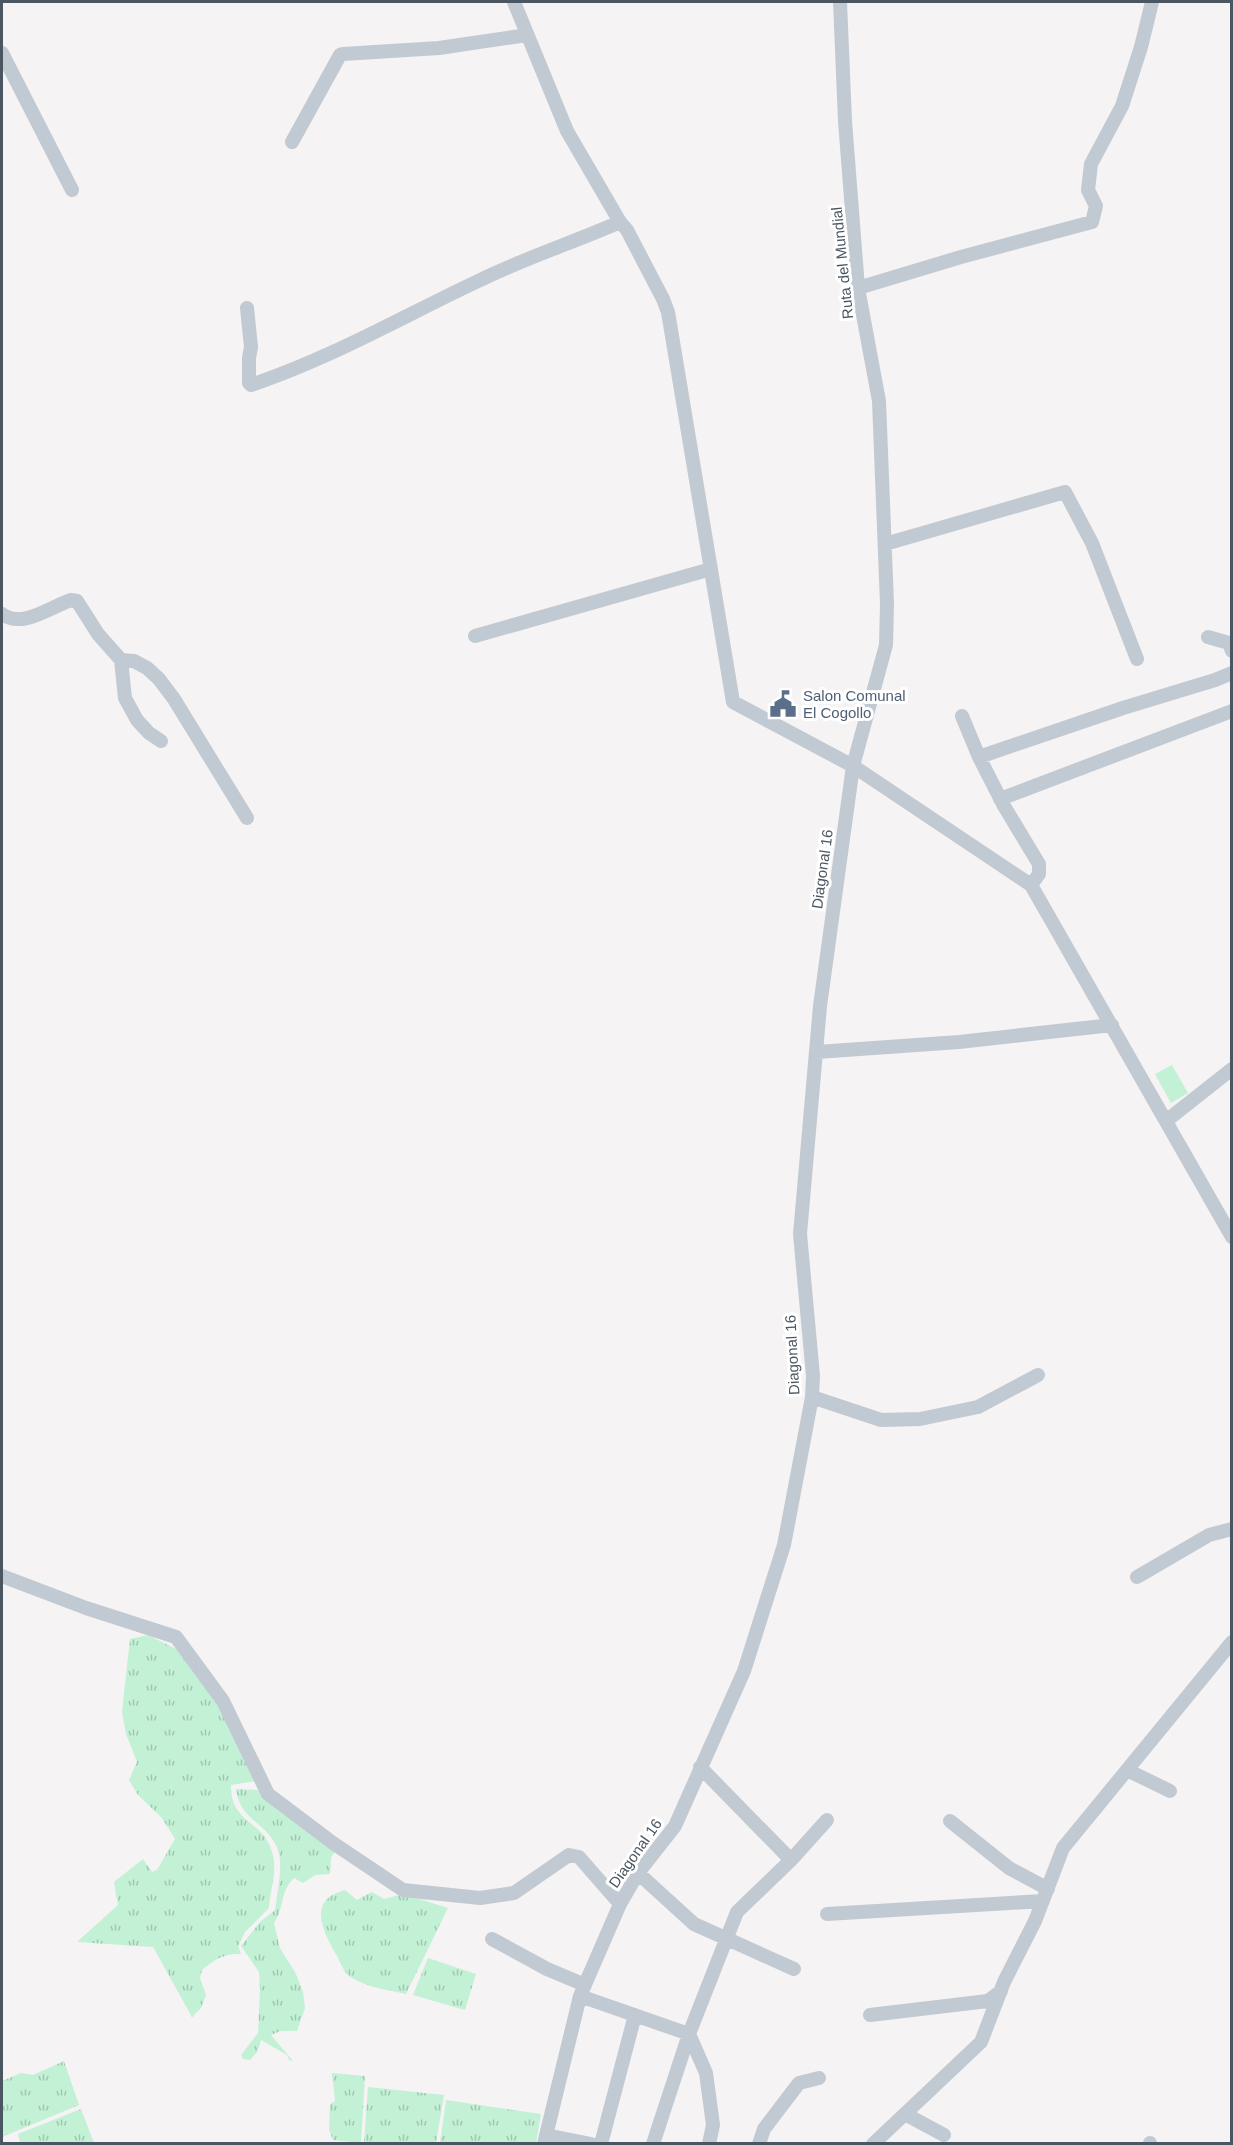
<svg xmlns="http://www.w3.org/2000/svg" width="1233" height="2145" viewBox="0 0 1233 2145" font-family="Helvetica,sans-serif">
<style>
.grass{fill:url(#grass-tufts)}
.garden{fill:#c3f1d5}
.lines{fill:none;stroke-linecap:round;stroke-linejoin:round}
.minor{stroke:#c1cad2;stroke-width:14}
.labels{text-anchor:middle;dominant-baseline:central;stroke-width:6;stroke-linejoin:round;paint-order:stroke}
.street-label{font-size:15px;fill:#4a5661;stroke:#fff}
.service-label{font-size:15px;fill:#4e5e75;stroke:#fff;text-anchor:start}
</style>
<defs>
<pattern id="grass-tufts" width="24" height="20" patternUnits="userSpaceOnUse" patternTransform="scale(1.5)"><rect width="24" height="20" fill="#c3f1d5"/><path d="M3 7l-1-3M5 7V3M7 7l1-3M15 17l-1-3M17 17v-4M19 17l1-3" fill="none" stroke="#a0c6b0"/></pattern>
</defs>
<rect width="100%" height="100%" fill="#f5f3f3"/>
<path class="grass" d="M148,1635L176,1649L211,1694L228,1723L256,1781L231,1785C230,1822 262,1821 271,1849C279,1870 270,1887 269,1908L245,1932L238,1946L241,1954C225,1953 215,1959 202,1970L200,1978L206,1995L201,2008L192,2017L153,1947L77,1942L118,1905L114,1882L143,1859L152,1872L157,1870L175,1839L162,1818L138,1795L129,1780L137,1762L126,1734L122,1712L130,1639Z
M236,1789L260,1790L336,1851L331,1857L330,1874L315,1875L303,1883L294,1878C279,1893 285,1907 274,1923L280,1948L296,1974L303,1992L305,2008L297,2031H281L271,2035L293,2061L289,2060L287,2055L261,2040L257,2052L250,2060L243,2059L241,2055L258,2033L260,1990L259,1972L241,1946L260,1922L275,1910C277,1892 285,1861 276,1845C263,1820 240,1820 236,1789Z
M345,1890L357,1900L372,1892L384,1899L403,1894L448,1908L406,1994C388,1990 365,1987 349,1976C344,1972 340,1962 337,1956C323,1932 306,1900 345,1890Z
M428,1958L476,1974L465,2010L413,1995Z
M64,2061L79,2105L2,2137V2081L21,2073L33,2075Z
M332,2073L365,2076L361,2143L333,2140L329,2130L330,2104L335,2101Z
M368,2087L444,2095L436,2143L364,2142Z
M446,2100L541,2114L536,2143H440Z
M81,2109L94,2143H20L18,2134Z"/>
<path class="garden" d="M1172,1065L1188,1093L1171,1103L1155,1074Z"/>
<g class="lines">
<path class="minor" d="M514,2L567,131L620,222L627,230L663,299L668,312L733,702L853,766L1031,885L1232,1237
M2,53L72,190
M292,142L340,55L343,54L439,48L527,35
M858,288L961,257L1092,222L1096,206L1088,190L1091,164L1122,106L1141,47L1152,2
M247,308L251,347L249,358V383L251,385C329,359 402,317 476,282C522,259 572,243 620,222
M885,544L1065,492L1092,543L1137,659
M2,614C22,629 50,607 71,600L77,601L98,634L121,660L125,698L137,720L149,733L161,741
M475,636L711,569
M1208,637L1229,643L1232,651
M121,660L134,661L147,668L159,679L174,699L247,818
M962,716L979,757L1004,806L1039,864V874L1031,885
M979,757L1123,708L1215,680L1232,673
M1000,799L1232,711
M817,1052L959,1042L1112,1025
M1166,1121L1232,1069
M812,1397L881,1420L920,1419L978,1407L1038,1375
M2,1576L86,1608L176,1637L223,1701L268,1794L333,1843L403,1890L480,1898L514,1893L569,1855L579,1857L620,1904
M1137,1577L1209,1535L1232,1529
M700,1767L791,1860
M1127,1770L1170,1791
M950,1821L1009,1868L1048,1889
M638,1873L694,1924L794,1969
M827,1914L1043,1901
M492,1939L547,1969L585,1985
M580,1996L689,2034L706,2073L713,2125L709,2144
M870,2015L988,2001L1001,1991
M905,2114L944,2135
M546,2135L591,2144
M1150,2143V2144
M544,2144L580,1996L620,1904L638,1873L675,1826L744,1671L784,1545L812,1397L813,1376L800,1234L820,1006L853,766L886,645L887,604L879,401L858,288L845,121L840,2
M601,2144L635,2015
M653,2144L689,2034L737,1912L791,1860L827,1820
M759,2144L764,2129L799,2083L819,2078
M873,2144L981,2042L1004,1982L1035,1921L1063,1848L1232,1642"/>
</g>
<defs>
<symbol id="civic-bare" viewBox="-9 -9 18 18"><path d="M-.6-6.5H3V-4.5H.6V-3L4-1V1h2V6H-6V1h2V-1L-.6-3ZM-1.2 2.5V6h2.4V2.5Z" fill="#5c6f8a" stroke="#fff" stroke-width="2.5" paint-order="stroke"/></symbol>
</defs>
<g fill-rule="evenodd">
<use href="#civic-bare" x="764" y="685" width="38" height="38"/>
</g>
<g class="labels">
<g class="street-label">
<text transform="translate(842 263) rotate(-96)">Ruta del Mundial</text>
<text transform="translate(822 869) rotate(-82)">Diagonal 16</text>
<text transform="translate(792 1355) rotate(-93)">Diagonal 16</text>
<text transform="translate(635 1853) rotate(-55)">Diagonal 16</text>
</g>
<g class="service-label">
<text x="803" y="695">Salon Comunal<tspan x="803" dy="17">El Cogollo</tspan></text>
</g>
</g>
<rect width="1233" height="2145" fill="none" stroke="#4a5661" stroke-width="6"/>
</svg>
